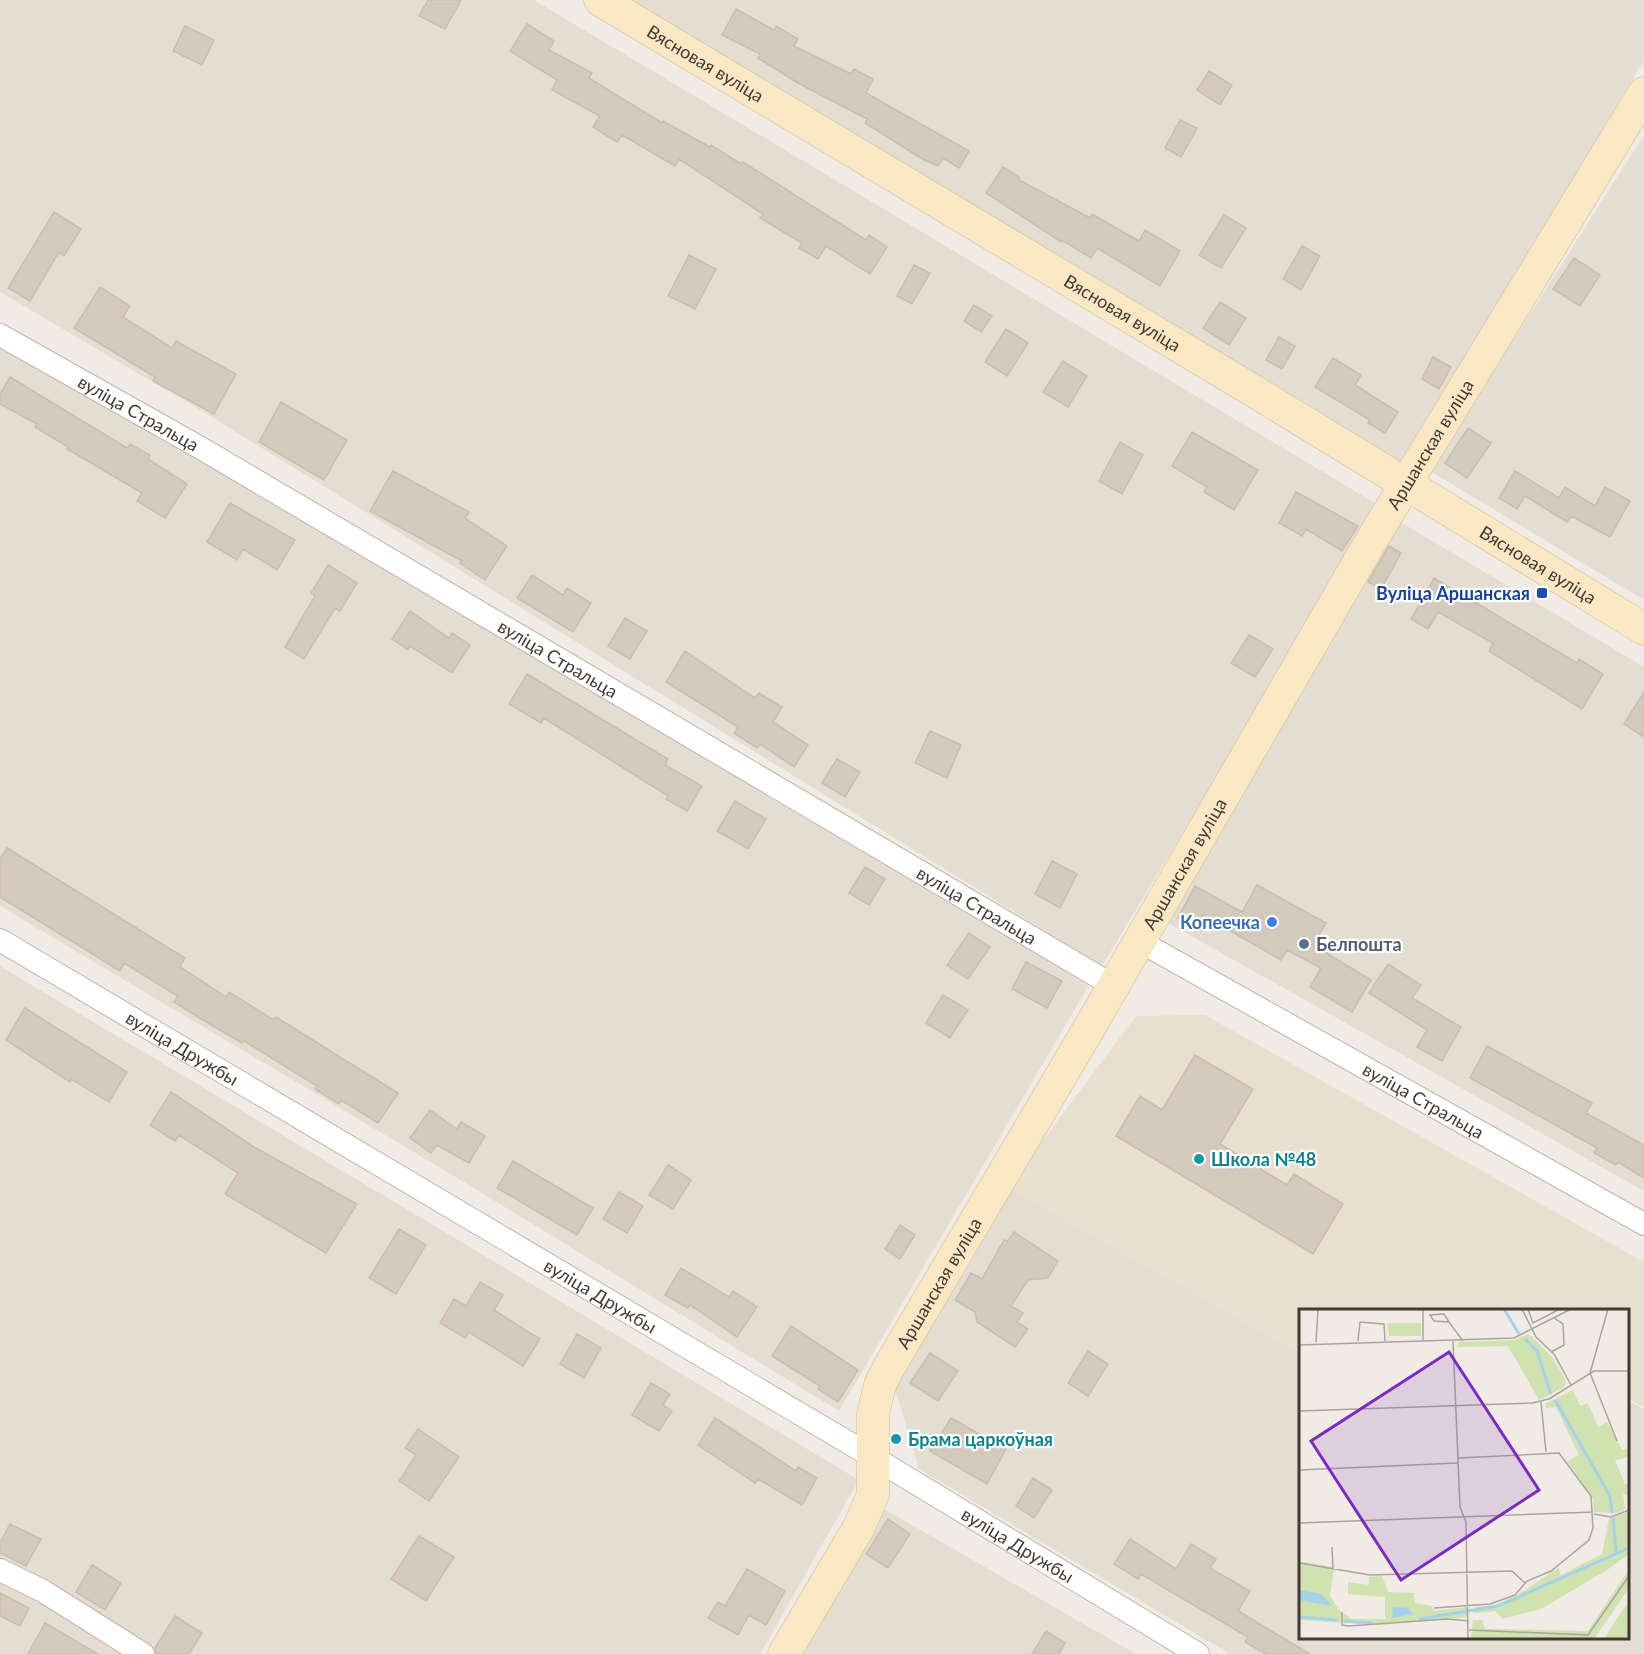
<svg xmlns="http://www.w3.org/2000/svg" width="1644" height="1654" viewBox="0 0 1644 1654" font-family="Lato,sans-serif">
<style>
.residential{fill:#e4ddd2}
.education{fill:#e9dfce}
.building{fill:#d4c9bd;stroke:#cbbdae;stroke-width:1.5}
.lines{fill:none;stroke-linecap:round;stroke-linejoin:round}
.street-casing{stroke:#beb5aa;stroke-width:24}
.secondary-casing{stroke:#cdba96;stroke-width:33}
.street{stroke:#fff;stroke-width:22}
.secondary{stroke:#fae8c4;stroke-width:32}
.transit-dot{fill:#1a4fb4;stroke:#fff;stroke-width:2}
.shop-dot{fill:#3f7fe0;stroke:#fff;stroke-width:2}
.service-dot{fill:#5c6f8a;stroke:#fff;stroke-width:2}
.culture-dot{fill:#0f9aa8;stroke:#fff;stroke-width:2}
.labels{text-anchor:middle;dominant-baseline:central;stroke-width:4.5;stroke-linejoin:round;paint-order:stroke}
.street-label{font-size:18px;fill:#423b34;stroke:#fff}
.transit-label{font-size:18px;font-weight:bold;fill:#164399;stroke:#fff;text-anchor:end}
.shop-label{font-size:18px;font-weight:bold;fill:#366cbe;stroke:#fff;text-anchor:end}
.service-label{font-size:18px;font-weight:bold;fill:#4e5e75;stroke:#fff;text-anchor:start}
.culture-label{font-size:18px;font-weight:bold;fill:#0d838f;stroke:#fff;text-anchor:start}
.inset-river{fill:none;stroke:#a4d3e9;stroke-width:3}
.inset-road{fill:none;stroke:#aaa59e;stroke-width:1.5}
.view{fill:#7b2cbf;fill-opacity:0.15;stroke:#7b2cbf;stroke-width:3}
.inset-edge{fill:none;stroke:#423b34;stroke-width:3}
</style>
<rect width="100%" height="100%" fill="#f0ebe4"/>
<path class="residential" d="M0,0H534L1380,506L1102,966L197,408L0,292Z
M627,0H1644V60L1404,465Z
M1644,135V600L1430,471Z
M0,343L1089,985L839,1411L449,1173L0,906Z
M1392,517L1644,667V1191L1163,920Z
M0,966L859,1480L760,1654H153L0,1563Z
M1008,1187L1300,1353V1638H1628V1400L1644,1410V1654H1230L919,1469L894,1385Z
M884,1509L1136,1654H802Z
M0,1583L39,1600L122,1654H0Z"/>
<path class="education" d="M1205,1015L1644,1262V1408L1628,1398V1310H1300V1353L1008,1187L1136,1016Z"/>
<path class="building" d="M428,0H461L445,29L419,16Z
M736,9L774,30L776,26L798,39L794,46L851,74L854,69L873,79L866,93L969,151L959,168L943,158L938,166L924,160L865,123L867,119L798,83L758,58L760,54L722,35Z
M527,24L554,41L549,50L592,73L589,78L662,123L663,121L710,147L711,145L741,164L743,162L866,240L869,235L887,247L870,274L826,246L818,259L799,248L802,243L760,218L763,214L679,159L675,166L622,135L617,142L593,127L600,116L552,90L557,80L510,51Z
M185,26L214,40L202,65L173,51Z
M1209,71L1232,85L1220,105L1197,90Z
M1180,120L1197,128L1181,157L1165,148Z
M1003,167L1020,178L1019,180L1090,218L1092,214L1139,241L1145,230L1180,251L1160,286L1097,248L1091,258L1062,240L1061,242L986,193Z
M54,212L81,229L64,256L59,252L30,301L8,288Z
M1224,215L1246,228L1221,268L1199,255Z
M1302,246L1320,256L1301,290L1283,279Z
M689,255L716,269L695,309L668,296Z
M1574,258L1600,275L1580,306L1553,289Z
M914,265L930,273L912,304L897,296Z
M100,287L130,306L123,317L172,348L176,341L236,374L214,414L153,381L155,377L74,328Z
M1220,302L1246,318L1229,345L1203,328Z
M974,305L992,316L981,332L964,321Z
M1006,329L1028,343L1007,376L985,362Z
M1279,337L1295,346L1282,369L1266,360Z
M1433,357L1451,367L1439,389L1422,379Z
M1333,358L1361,375L1355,385L1398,412L1385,433L1368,423L1370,420L1315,387Z
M1063,361L1087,376L1068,407L1043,392Z
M10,377L127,448L130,444L150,455L148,459L187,484L165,518L137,501L142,493L67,449L68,447L35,427L37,424L0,404V394Z
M281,402L347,440L324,480L259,442Z
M1468,428L1491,443L1467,478L1445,463Z
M1192,432L1258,470L1234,510L1204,492L1207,487L1172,466Z
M1120,442L1143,455L1122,494L1099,481Z
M393,471L469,512L465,518L507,546L485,580L460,563L462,561L370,511Z
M1515,471L1559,498L1565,487L1595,506L1605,487L1630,501L1610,537L1571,516L1567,522L1525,496L1517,509L1499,498Z
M1296,492L1358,526L1342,551L1306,529L1302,536L1279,523Z
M230,503L295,540L277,570L243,549L237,560L207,542Z
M1389,546L1401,553L1381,589L1368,582Z
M328,565L357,583L340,611L335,608L304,659L285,647L315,596L311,593Z
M532,575L563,595L567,588L591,603L573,632L517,598Z
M1434,578L1577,663L1579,659L1603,674L1582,709L1489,651L1493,643L1438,612L1428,629L1411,619Z
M410,611L449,638L452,633L470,645L452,673L410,646L408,650L392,639Z
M625,618L647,631L630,659L608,646Z
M1249,635L1273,649L1255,677L1231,663Z
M685,651L755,698L759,693L782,707L773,722L808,745L794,767L760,744L757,748L734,733L738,727L666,682Z
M527,674L668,759L665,765L702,786L687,811L666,799L668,796L544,718L541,723L509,704Z
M1644,692V737L1624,724Z
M930,731L961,745L947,778L915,763Z
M837,759L860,772L845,797L822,783Z
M735,801L766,819L748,849L717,831Z
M7,848L185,958L180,967L226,997L229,992L274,1020L276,1017L398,1093L378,1123L341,1100L339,1104L315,1089L317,1086L244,1041L242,1043L198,1017L174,1002L178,996L124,963L120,971L0,897V859Z
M1052,861L1077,874L1060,908L1035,894Z
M865,867L885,879L869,905L849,893Z
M1257,885L1326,923L1313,945L1371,980L1352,1012L1310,987L1321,968L1287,950L1281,960L1208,918L1201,931L1178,918L1195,886L1242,912Z
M969,933L990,947L968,979L947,965Z
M1026,962L1062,981L1047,1008L1012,989Z
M1388,964L1421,985L1412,998L1461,1027L1442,1061L1417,1047L1427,1030L1369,993Z
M943,995L968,1010L950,1038L926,1023Z
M25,1008L127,1072L109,1102L71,1079L70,1082L6,1040Z
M1487,1046L1592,1103L1586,1113L1644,1145V1178L1618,1162L1616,1165L1594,1153L1597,1148L1470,1078Z
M1195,1055L1253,1089L1220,1144L1287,1185L1294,1174L1343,1204L1313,1254L1116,1136L1140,1096L1162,1110Z
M171,1092L254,1147L357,1204L326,1253L225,1194L238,1173L179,1135L175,1141L150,1125Z
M430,1110L457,1129L461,1122L485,1136L469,1163L437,1145L431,1153L410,1138Z
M513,1161L593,1208L577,1235L497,1188Z
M668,1165L691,1180L673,1209L649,1195Z
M619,1192L643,1206L627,1233L603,1219Z
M900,1225L915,1235L900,1259L885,1249Z
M399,1229L426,1245L396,1294L369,1278Z
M1014,1232L1058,1261L1048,1278L1028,1280L1011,1306L1023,1313L1017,1322L1028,1329L1015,1347L977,1322L975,1312L955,1300L971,1273L982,1279L1004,1240L1008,1241Z
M681,1268L729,1297L733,1291L757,1307L737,1337L690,1305L688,1308L665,1295Z
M480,1282L503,1295L494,1310L540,1339L523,1366L469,1332L465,1338L440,1323L454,1299L466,1306Z
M791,1326L858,1370L838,1402L818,1389L820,1386L772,1356Z
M577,1334L601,1348L584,1378L560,1364Z
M1088,1351L1108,1364L1088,1396L1068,1383Z
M930,1353L958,1371L938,1401L910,1383Z
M651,1383L670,1394L663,1405L672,1411L659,1431L632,1415Z
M715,1418L796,1471L798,1467L817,1478L802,1505L758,1479L755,1483L698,1445Z
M951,1418L1006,1449L987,1484L930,1451Z
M418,1429L459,1457L429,1501L399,1481L416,1455L405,1448Z
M1033,1478L1052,1490L1034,1518L1016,1506Z
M888,1519L910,1534L888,1568L866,1554Z
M10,1524L41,1539L26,1566L0,1553V1543Z
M419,1536L454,1557L426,1601L391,1579Z
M1130,1539L1176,1569L1191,1544L1216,1559L1210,1568L1250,1591L1238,1611L1310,1654H1266L1245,1642L1248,1637L1141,1574L1138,1579L1114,1564Z
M92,1565L121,1583L105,1610L76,1592Z
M747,1569L785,1591L766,1625L749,1615L738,1635L708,1618L718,1602L725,1606Z
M0,1593L29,1608L20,1626L0,1616Z
M175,1616L202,1633L189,1654H156L155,1648Z
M45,1623L98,1654H28Z
M1046,1631L1065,1643L1059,1654H1032Z"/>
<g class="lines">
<defs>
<g id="street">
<path id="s1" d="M0,335L199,447L1114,986"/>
<path id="s2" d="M0,940L871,1456L1198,1654"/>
<path id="s3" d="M1139,941L1644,1224"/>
<path d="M0,1570L43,1591L143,1654"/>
</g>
<g id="secondary">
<path id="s4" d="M600,0L1242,384L1644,629"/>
<path id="s5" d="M784,1654L859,1527L873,1495V1414L880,1385L889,1367L1091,1025L1368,546L1644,93"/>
</g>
</defs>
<use href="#street" class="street-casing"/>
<use href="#secondary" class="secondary-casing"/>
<use href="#street" class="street"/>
<use href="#secondary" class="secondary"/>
</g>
<rect class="transit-dot" x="1536" y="587" width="12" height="12" rx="3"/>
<circle class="shop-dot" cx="1272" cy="922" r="6"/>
<circle class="service-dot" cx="1304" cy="944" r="6"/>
<g class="culture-dot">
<circle cx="1199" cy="1159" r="6"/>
<circle cx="896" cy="1439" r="6"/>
</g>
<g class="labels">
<g class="street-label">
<text stroke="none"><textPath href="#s4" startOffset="123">Вясновая вуліца</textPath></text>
<text stroke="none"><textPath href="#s4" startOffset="609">Вясновая вуліца</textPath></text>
<text stroke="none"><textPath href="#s1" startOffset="159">вуліца Стральца</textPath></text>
<text stroke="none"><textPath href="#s5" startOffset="1383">Аршанская вуліца</textPath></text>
<text stroke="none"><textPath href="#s4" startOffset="1095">Вясновая вуліца</textPath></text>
<text stroke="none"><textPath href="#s1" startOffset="645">вуліца Стральца</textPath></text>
<text stroke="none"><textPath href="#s5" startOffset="897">Аршанская вуліца</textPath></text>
<text stroke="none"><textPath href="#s1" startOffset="1131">вуліца Стральца</textPath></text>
<text stroke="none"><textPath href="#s2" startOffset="212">вуліца Дружбы</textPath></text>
<text stroke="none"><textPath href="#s3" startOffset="326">вуліца Стральца</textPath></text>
<text stroke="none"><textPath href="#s5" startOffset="411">Аршанская вуліца</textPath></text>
<text stroke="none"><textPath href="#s2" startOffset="698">вуліца Дружбы</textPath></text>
<text stroke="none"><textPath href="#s2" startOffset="1184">вуліца Дружбы</textPath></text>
</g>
<g class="transit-label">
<text x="1530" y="593">Вуліца Аршанская</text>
</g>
<g class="shop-label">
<text x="1260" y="922">Копеечка</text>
</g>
<g class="service-label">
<text x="1316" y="944">Белпошта</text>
</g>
<g class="culture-label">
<text x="1211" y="1159">Школа №48</text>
<text x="908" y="1439">Брама царкоўная</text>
</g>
</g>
<g transform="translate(1299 1309)">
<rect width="330" height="330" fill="#f0ebe4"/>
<path d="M88,14H122V27H90ZM230,25L253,48L267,72L265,78L240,91L209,37L157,38L160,33L215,31ZM274,81L281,97L289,94L299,118L308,113L323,141L330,140V148L316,151L326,175H330V187L324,185L326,200L319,204L295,203L294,190L268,152L280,146L257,98L247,99L246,95ZM330,203V245L308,261L242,300L203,310L197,302L175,304V298L197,296L220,285L259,259L262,266L303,245L310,210ZM0,252L35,258L31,287L40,301L53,310H86V288L49,285V273L70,276V268L83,267L89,283L115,284L116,294L134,297V302L169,298V308L81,316L0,311ZM330,260V279L295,330H172L174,311H183L186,320L289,322ZM330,292V330H305L318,309Z" fill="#cfe2af"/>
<path d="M0,281L22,285L34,297L0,291ZM94,298L109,299L114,305L93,309Z" fill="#a4d3e9"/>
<path class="inset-river" d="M205,0L220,25M226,30L238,42L252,85M256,91L311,187L313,204M314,209L317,243M0,308L39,311M120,310L199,297L330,239M45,312L73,314"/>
<path class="inset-road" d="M124,0V31M223,0L237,28L255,45L272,76M229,0L234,14L261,0M150,13L145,5L131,6L135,12L150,13L164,32M59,32L61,13L85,15L86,32M154,32L161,198L167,213L169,330M17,33L19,0M0,36L215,29L272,0M252,43L265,36L264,15L255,9M291,64L318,132M291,64L309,0M242,93L247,143M0,102L233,94L250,90L295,62H330M0,161L159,154M295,205L312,208L330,201M0,214L294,203M33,238L34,260M0,254L71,266L213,262L226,274M135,299L191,295L216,286L228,272L252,262L290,231L294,219L292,187L260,144L159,149M43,303V316L49,317L148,310L170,312M170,321L289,326L330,267"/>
<path class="view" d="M150,43L240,181L102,271L12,132Z"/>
<rect width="330" height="330" class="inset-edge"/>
</g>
</svg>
